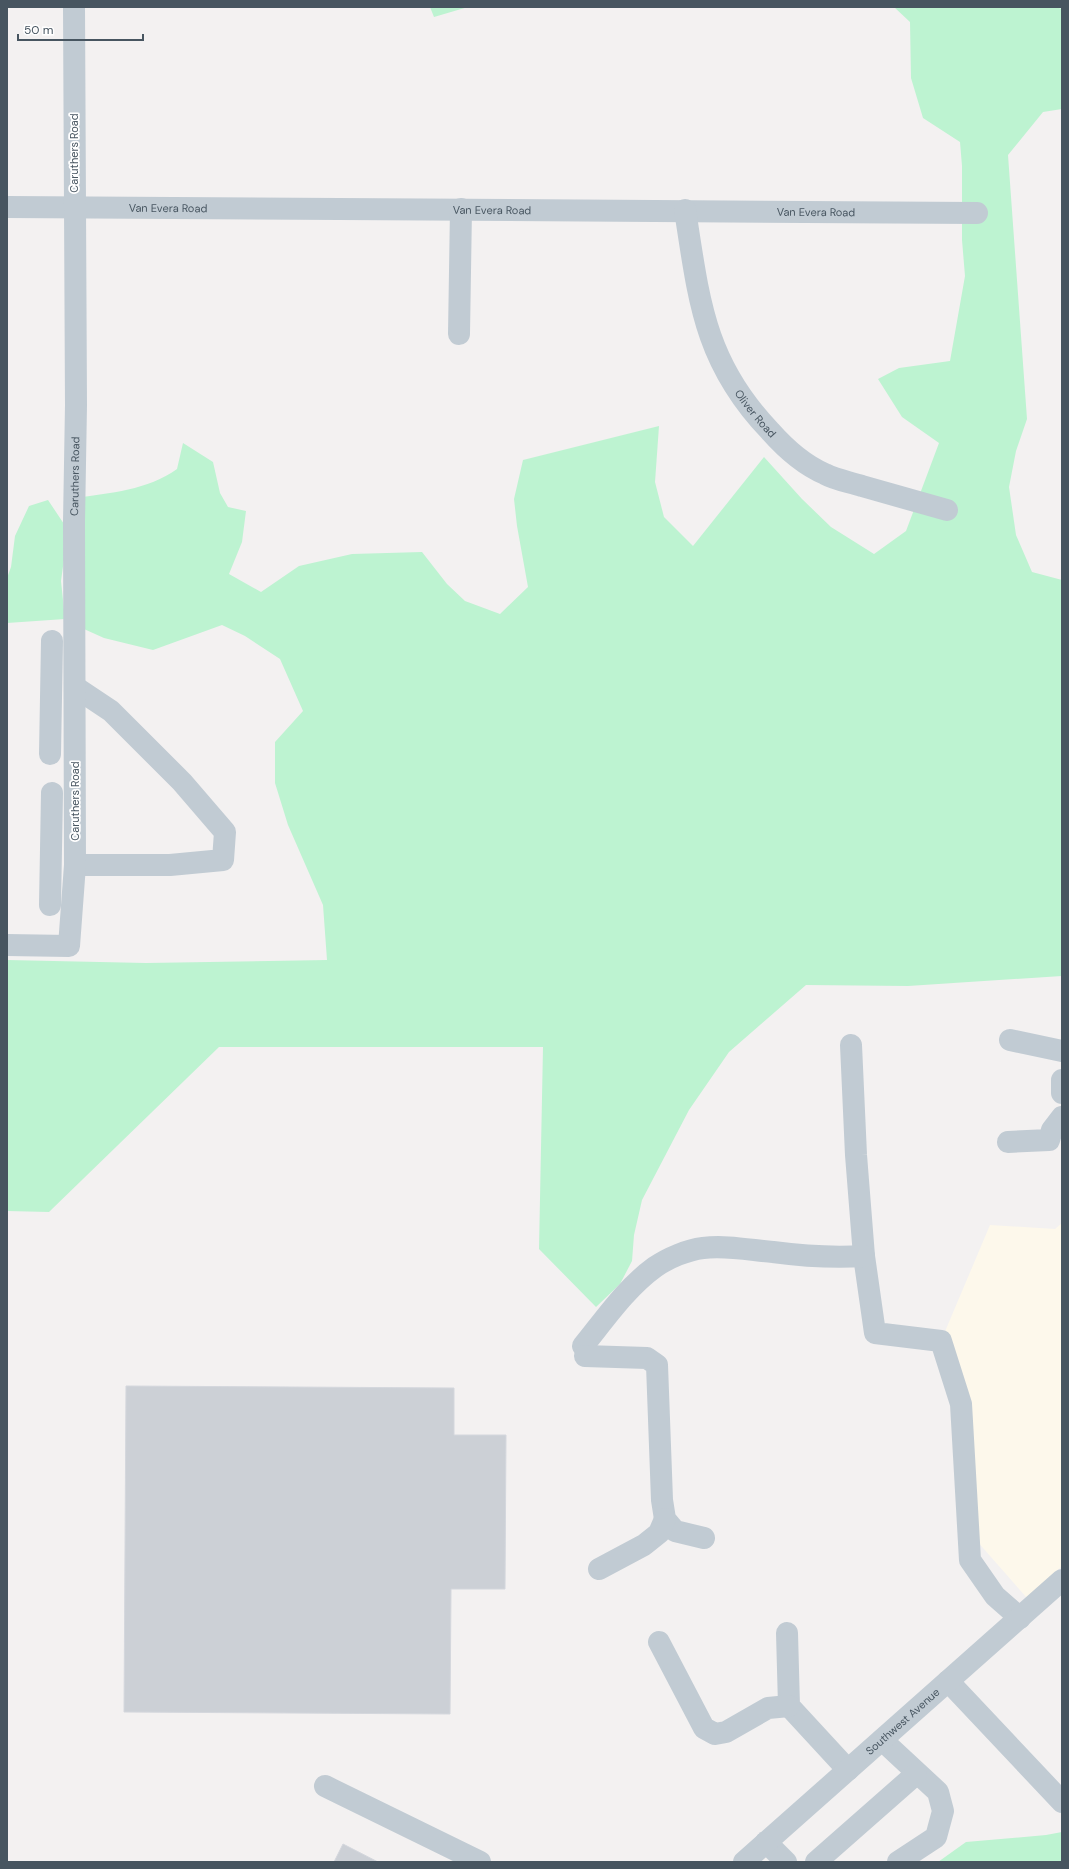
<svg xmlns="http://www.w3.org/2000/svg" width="1069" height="1869" viewBox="0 0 1069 1869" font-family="'DM Sans',sans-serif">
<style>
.commercial{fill:#fdf8eb}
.green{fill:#bdf3d1}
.building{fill:#ccd0d6;stroke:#d4d7dd}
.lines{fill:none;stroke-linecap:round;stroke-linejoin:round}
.minor{stroke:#c1cbd3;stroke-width:22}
.labels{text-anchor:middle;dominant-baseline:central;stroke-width:3.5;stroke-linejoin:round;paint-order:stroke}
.street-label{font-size:11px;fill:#475560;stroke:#fff}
</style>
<rect width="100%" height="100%" fill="#f3f1f1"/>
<path class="commercial" d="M1062,1223V1566L1027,1598L969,1532L941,1341L990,1225L1055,1229Z"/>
<path class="green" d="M430,7H468L434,17Z
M894,7H1056L1062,9V109L1043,112L1008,155L1027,419L1016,451L1009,487L1016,535L1032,572L1062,580V976L908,986L806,985L729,1052L689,1110L642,1200L634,1235L632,1261L620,1284L596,1307L539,1249L543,1047H219L49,1212L7,1211V960L146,963L327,960L323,905L288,825L275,783V742L303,711L280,659L245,636L222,625L153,650L104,638L75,625V498C110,493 148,490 177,469L183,443L213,462L220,493L228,507L246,511L242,542L229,574L261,592L299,566L352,554L422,552L447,584L465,601L500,614L528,587L517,526L514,499L523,460L659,426L655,482L664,517L693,546L764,457L802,499L831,527L874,554L906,531L939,443L902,417L878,379L899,368L950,361L965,276L962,240V166L960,142L923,118L911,78L910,22Z
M48,500L68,530L61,581L65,619L7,623V578L11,567L15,536L29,506Z
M1062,1832V1862H938L966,1842L1046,1835Z"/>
<path class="building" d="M126,1386L454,1388V1435H506L505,1589H451L450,1714L124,1712Z
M343,1844L378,1862H334Z"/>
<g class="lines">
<g class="minor">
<path id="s1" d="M7,207L977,213"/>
<path id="s2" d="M685,210C699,300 704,362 770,431C785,448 804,465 825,474C836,480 850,482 862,486C891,494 919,502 947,510"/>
<path d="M459,334L461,209"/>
<path d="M75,687L111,711L182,782L225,832L223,860L170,865H75"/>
<path d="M50,754L52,641"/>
<path d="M50,905L52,793"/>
<path id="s3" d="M7,945L69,946L75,865L74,522L76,405L74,7"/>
<path d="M1010,1040L1062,1051"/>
<path d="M851,1045L856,1155L864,1256L875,1333L941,1341L961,1404L970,1560L995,1596L1020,1618"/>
<path d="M1062,1080V1093"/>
<path d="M1008,1142L1049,1140L1052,1130L1062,1117"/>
<path d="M583,1346C605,1319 626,1288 655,1267C668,1258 687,1250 703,1248C726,1245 750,1250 773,1252C803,1256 833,1258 864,1256"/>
<path d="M585,1356L647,1358L657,1365L662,1500L665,1519L675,1531L704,1538"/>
<path d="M599,1569L644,1545L659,1533L665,1519"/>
<path d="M787,1633L789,1706L848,1770"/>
<path d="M659,1642L704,1728L715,1734L726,1732L768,1708L789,1706"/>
<path d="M948,1681L1062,1802"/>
<path d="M882,1740L938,1792L943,1811L936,1837L898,1862"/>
<path d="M325,1786L480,1862"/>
<path d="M766,1842L786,1862"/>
<path id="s4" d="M744,1862L1062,1580"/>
<path d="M816,1862L916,1774"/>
</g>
</g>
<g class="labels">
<g class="street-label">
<text transform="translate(74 153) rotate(-90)">Caruthers Road</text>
<text stroke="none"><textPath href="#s1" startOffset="161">Van Evera Road</textPath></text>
<text stroke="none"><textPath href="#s1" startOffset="485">Van Evera Road</textPath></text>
<text stroke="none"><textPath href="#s1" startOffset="809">Van Evera Road</textPath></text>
<text stroke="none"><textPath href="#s2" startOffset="219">Oliver Road</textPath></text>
<text stroke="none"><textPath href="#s3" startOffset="532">Caruthers Road</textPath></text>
<text transform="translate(75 801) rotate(-90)">Caruthers Road</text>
<text stroke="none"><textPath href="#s4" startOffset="212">Southwest Avenue</textPath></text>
</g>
</g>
<rect width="1069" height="1869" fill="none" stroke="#475560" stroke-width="16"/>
<path d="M18 34v6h125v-6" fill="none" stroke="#475560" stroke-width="2"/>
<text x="24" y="34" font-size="12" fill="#475560" stroke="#ffffff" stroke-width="3" paint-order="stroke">50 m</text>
</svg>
